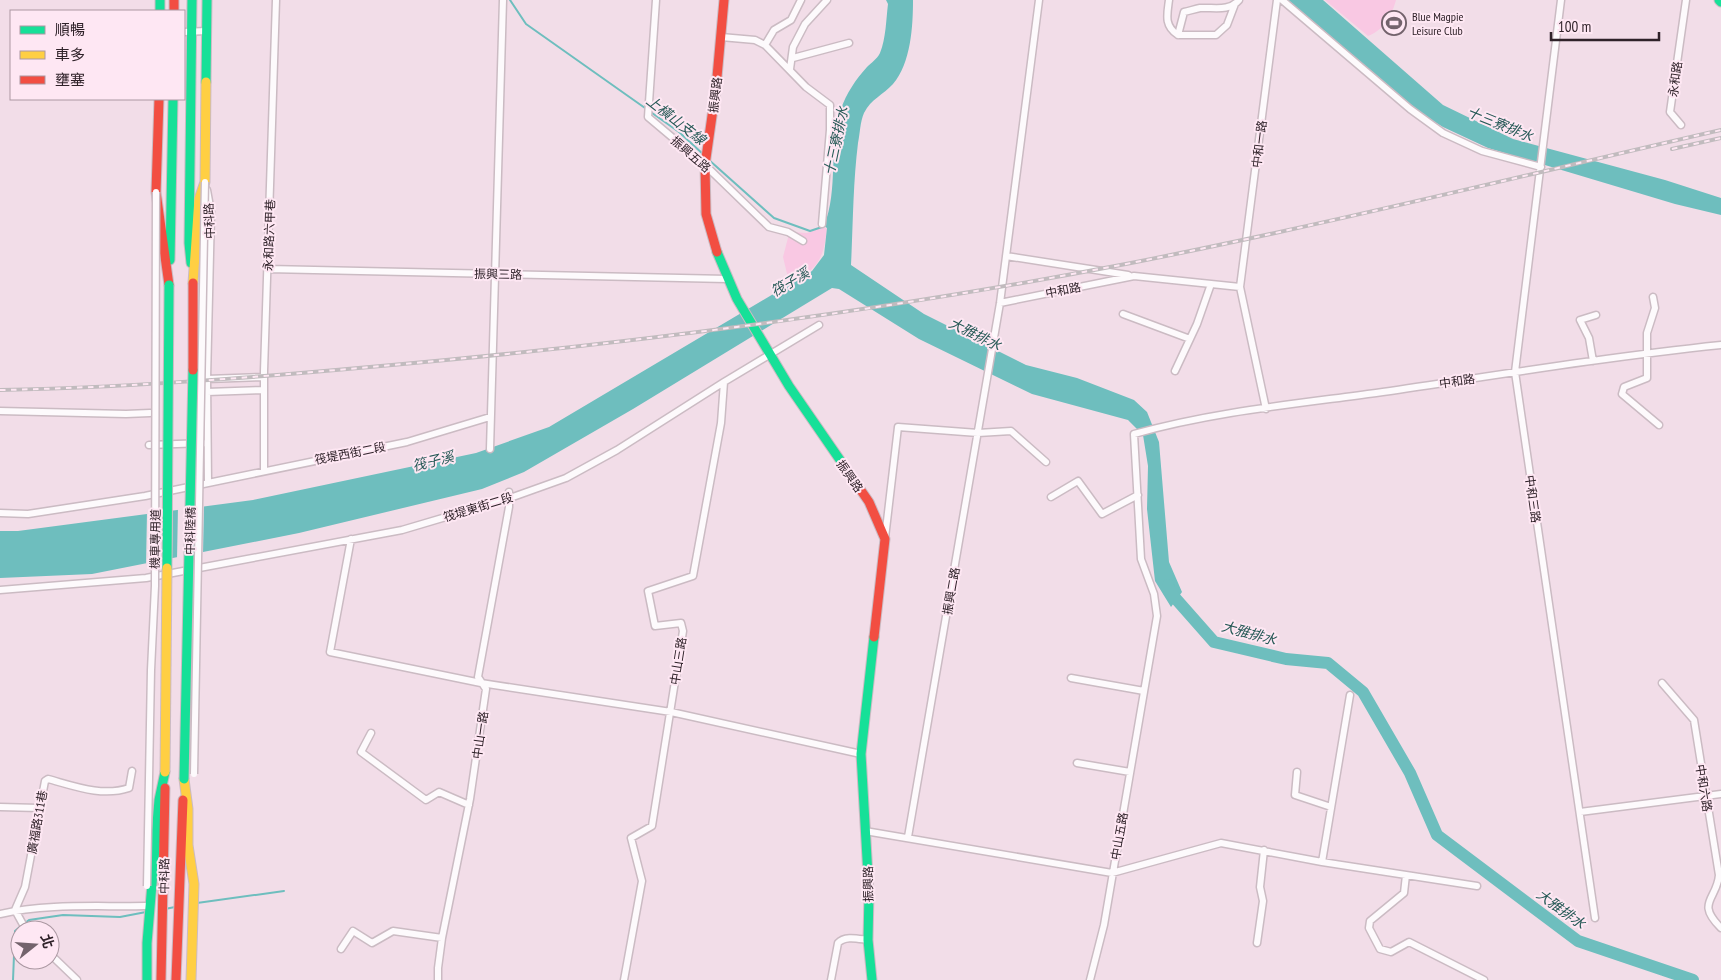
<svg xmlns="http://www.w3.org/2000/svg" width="1721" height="980" viewBox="0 0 1721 980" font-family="'PT Sans Narrow','Noto Sans TC',sans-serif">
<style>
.green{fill:#f9c8e3}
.water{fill:#6ebebe}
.pier{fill:#f2dde8}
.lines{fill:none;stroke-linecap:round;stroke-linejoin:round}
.stream{stroke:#6ebebe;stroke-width:2}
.river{stroke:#6ebebe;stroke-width:12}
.street-casing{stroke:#cbbbc3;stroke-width:9}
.fast-casing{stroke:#cbbbc3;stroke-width:11}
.slow-casing{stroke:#cbbbc3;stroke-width:11}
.jam-casing{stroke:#cbbbc3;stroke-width:11}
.street{stroke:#fdfafc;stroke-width:6}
.fast{stroke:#16e098;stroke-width:9}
.slow{stroke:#ffcf43;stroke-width:9}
.jam{stroke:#f24e42;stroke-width:9}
.rail-casing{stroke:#c1bbbe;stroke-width:4}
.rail{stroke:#fee7f3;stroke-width:2;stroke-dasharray:5.5;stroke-linecap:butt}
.street-bridge-casing{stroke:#cbbbc3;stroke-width:9;stroke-linecap:butt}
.fast-bridge-casing{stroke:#cbbbc3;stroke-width:11;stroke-linecap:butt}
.slow-bridge-casing{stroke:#cbbbc3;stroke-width:11;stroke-linecap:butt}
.jam-bridge-casing{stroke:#cbbbc3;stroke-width:11;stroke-linecap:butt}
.street-bridge{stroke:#fdfafc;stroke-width:6}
.fast-bridge{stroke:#16e098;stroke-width:9}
.slow-bridge{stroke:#ffcf43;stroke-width:9}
.jam-bridge{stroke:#f24e42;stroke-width:9}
.labels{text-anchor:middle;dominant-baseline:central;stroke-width:4;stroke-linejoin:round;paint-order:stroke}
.poi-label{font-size:12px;fill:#2f2229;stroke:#fee7f3;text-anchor:start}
.street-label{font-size:12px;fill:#2f2229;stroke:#fee7f3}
.water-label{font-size:14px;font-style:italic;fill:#265956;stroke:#fee7f3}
</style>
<rect width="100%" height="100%" fill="#f2dde8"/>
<path class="green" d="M1325,0H1396C1391,17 1385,29 1368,36Z
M821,228H827C824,258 818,271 789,282L783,257L789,234L791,232L807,233Z"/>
<path class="water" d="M886,0H913C913,26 911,63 893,84C883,95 871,99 864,113C860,122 860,134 858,143C853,183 853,225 851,265L924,314L1026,365L1077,378L1134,400L1147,412L1159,442L1169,562L1182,592L1171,607L1155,581L1147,509L1148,466L1143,435L1128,420L1032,394L919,339L839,289L832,288L633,409L524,472L482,489L299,533L92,574L0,578V531H18L253,500L476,453L549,427L812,271L824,255L827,228L824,226C839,189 828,147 841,109C846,94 856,79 867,67C871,63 877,59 880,53C886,38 886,20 888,4Z
M1286,0H1323L1443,105L1513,139L1665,180L1721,198V215L1675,204L1488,148L1443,127L1411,108Z"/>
<path class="pier" d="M204,504L203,554L177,559L178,507Z
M173,508L172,560L146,566L147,512Z"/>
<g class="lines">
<path class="stream" d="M510,0L526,24L679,132L704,155
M709,160L774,218L810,231L822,227
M197,903L284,891
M165,909L175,907
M25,923L29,920L63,915L120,917L146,912
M13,980L15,931L21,926"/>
<path class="river" d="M1168,585L1169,591L1214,642L1286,659L1328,663L1363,692L1410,773L1437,835L1578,941L1693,980"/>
<defs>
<path id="street" d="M656,0L648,117L705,165L769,227L788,232L803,241
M1169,0C1167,15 1164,26 1178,35L1184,12C1189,11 1195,9 1200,8C1213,7 1229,12 1239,0
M1282,0L1410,109L1443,133L1482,151L1541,167
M1561,0L1515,372L1595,918
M184,32L206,31
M1178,35H1216L1227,25L1235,4
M721,37L755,40L765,45L806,87L830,105V130L822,224
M765,45L774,30L791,20L801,0
M793,58L849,43
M790,69L793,47L805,24L827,0
M1681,125L1670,112L1686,0
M207,190L211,212L207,379L208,483
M1006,256L1128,275
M268,269L727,279
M1653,297L1655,308L1647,333V378L1624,387L1622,394L1659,425
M1000,303L1134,276L1240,287
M1123,314L1190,339
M1593,361L1589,338L1580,320L1596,315
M1175,371L1197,324L1211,284
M207,379L264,377
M207,392L264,390
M1266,409L1240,287L1277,0
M0,411L126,414L150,413
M149,445L205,443
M490,449L503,0
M264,470V371L276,0
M1051,497L1078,481L1102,514L1138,495
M0,513L28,514L145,496L407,442L490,417
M885,538L898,427L978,433L1011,431L1046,462
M351,539L330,652L481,683L671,712L861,754
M0,590L146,578L402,530L510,498L566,478L617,450L724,382
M1071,678L1144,691
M1662,683L1694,720L1719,875C1717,900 1695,902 1721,928
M371,733L361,752L426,800L439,792L469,805
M1077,763L1130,772
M1297,772L1295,795L1331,807
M0,807L39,808
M1580,812L1721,794
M865,831L1112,873L1221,843L1322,862L1477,886
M908,837L1000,303L1039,0
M1322,862L1350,695
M1406,875L1404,893L1370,921L1369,928L1380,949L1391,952L1409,942L1484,980
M0,914C47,903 98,907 145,906
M26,930L15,910L25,887L45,781L48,779C74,786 102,797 129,788L132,771
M1257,943L1263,901L1260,887L1264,850
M341,949L353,931L372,943L393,931L442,938
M50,954L77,980
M438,980V968L442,938L470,799L486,689L478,677L509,507V492
M624,980L642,881L631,838L652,826L683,631L681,623L655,626L648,591L693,576L721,423L724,382L819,325
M831,980L838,943C845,935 859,939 868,940
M1090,980L1104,925L1157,616L1154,594L1141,559L1134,434C1212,412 1295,404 1376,393C1491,376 1606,357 1721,345"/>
<path id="fast" d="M160,0V11
M1719,0L1721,2
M206,82L207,0
M717,252L737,299L789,386L849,473
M170,260L173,99
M191,263L189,243L192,0
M147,980V943L159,800L165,772
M872,980L868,940L869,893L861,754L874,637"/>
<path id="slow" d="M193,283L199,199L205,182L206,82
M184,779L188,809V845L194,884L191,980"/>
<path id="jam" d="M174,0V11
M159,99L156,192L169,285
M717,252L706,214L705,165L716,88L724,0
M849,473L869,502L885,539L874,637
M161,980L165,788
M176,980L183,800"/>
</defs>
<use href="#street" class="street-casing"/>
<use href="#fast" class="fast-casing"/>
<use href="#slow" class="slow-casing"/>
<use href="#jam" class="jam-casing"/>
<use href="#street" class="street"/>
<use href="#fast" class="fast"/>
<use href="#slow" class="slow"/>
<use href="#jam" class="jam"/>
<defs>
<path id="rail" d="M1672,149L1721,138
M0,390C149,387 297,374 446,360C676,338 904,307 1131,263C1329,224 1525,175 1721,130"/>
</defs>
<use href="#rail" class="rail-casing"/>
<use href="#rail" class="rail"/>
<defs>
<path id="street-bridge" d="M194,774L205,182
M147,886L151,670L155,586L156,192"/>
<path id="fast-bridge" d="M167,568L169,285
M184,779L193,370"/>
<path id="slow-bridge" d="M165,772L167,568"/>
<path id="jam-bridge" d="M193,283V370"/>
</defs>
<use href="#street-bridge" class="street-bridge-casing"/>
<use href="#fast-bridge" class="fast-bridge-casing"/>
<use href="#slow-bridge" class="slow-bridge-casing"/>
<use href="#jam-bridge" class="jam-bridge-casing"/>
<use href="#street-bridge" class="street-bridge"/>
<use href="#fast-bridge" class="fast-bridge"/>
<use href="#slow-bridge" class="slow-bridge"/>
<use href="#jam-bridge" class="jam-bridge"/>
</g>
<defs>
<symbol id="stadium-ring" viewBox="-11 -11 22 22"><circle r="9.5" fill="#fee7f3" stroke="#73636c" stroke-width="1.5"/><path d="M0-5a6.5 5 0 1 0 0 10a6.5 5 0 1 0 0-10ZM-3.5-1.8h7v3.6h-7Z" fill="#73636c"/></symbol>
</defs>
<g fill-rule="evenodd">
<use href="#stadium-ring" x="1380" y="9" width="28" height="28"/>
</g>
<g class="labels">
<g class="poi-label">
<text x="1412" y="16">Blue Magpie<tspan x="1412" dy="14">Leisure Club</tspan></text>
</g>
<g class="street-label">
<text transform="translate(1675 79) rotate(-82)">永和路</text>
<text transform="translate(715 95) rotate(-83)">振興路</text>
<text transform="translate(1259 144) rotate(-83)">中和一路</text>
<text transform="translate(691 154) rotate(41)">振興五路</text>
<text transform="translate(209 221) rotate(-92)">中科路</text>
<text transform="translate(269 235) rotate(-88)">永和路六甲巷</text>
<text transform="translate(498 274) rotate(1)">振興三路</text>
<text transform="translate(1063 290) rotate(-11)">中和路</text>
<text transform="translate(1457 381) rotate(-8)">中和路</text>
<text transform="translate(350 453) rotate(-11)">筏堤西街二段</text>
<text transform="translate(850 476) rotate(55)">振興路</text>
<text transform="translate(1533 499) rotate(82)">中和三路</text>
<text transform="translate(478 507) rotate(-17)">筏堤東街二段</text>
<text transform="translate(190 531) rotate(-89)">中科陸橋</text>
<text transform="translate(155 539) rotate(-89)">機車專用道</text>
<text transform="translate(951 591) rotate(-80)">振興二路</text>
<text transform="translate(678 661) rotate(-81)">中山三路</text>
<text transform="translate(480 735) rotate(-82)">中山一路</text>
<text transform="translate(1704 788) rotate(81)">中和六路</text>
<text transform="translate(37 822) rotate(-80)">廣福路311巷</text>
<text transform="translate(1119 836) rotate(-80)">中山五路</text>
<text transform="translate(164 876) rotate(-89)">中科路</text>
<text transform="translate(868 884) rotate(-91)">振興路</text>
</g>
<g class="water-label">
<text transform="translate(676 120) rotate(38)">上橫山支線</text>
<text transform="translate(1500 124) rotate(22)">十三寮排水</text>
<text transform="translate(836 141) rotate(-78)">十三寮排水</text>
<text transform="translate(790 282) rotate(-31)">筏子溪</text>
<text transform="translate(975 334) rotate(26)">大雅排水</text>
<text transform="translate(433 461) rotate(-14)">筏子溪</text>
<text transform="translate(1249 633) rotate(15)">大雅排水</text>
<text transform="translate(1561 909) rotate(36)">大雅排水</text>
</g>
</g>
<rect x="10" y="10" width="175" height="90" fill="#fee7f3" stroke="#ab98a2"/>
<rect x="20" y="26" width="25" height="8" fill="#16e098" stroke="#ab98a2"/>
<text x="55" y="35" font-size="15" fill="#2f2229">順暢</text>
<rect x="20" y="51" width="25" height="8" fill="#ffcf43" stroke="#ab98a2"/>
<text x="55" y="60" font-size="15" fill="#2f2229">車多</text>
<rect x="20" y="76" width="25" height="8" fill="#f24e42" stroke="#ab98a2"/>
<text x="55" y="85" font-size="15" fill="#2f2229">壅塞</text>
<g transform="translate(35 945) rotate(73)"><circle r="24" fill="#fee7f3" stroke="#ab98a2"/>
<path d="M0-4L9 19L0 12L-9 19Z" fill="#73636c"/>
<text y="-8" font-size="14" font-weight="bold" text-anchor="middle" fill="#2f2229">北</text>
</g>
<path d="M1551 32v8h108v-8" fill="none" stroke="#2f2229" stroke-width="2.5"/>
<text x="1558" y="32" font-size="15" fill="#2f2229" stroke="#fee7f3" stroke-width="4" paint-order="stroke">100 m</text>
</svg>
